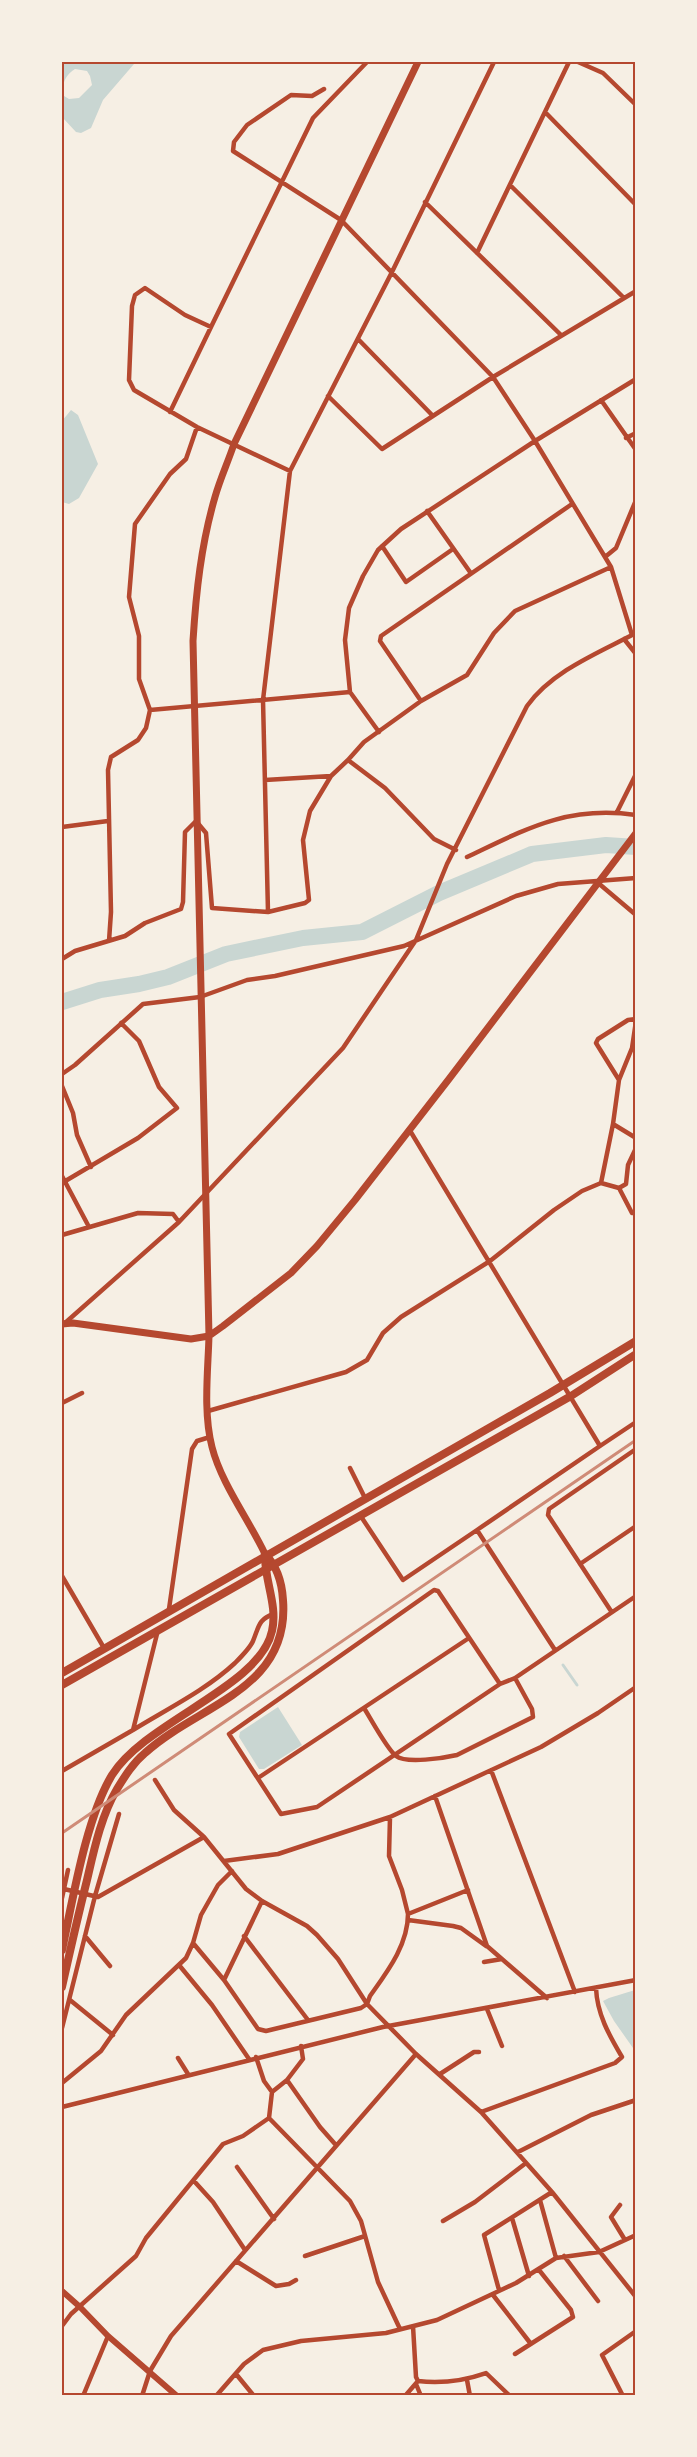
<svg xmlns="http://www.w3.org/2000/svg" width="697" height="2457" viewBox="0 0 697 2457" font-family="'Nunito Sans',sans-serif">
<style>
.water{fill:#c9d6d2;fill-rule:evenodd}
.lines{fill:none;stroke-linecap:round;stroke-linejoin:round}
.stream{stroke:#c9d6d2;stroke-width:3}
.river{stroke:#c9d6d2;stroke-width:16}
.minor{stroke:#b5482f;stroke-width:4.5}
.tertiary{stroke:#b5482f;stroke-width:6}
.secondary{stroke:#b5482f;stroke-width:7}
.primary{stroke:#b5482f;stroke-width:8}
.trunk{stroke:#b5482f;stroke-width:8}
.rail{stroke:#cf8b77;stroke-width:3}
.neatline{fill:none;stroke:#b5482f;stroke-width:2}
</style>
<rect width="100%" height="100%" fill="#f6efe4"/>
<path class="water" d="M62,62H133L134,64L103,100L91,128L81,133L76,132L62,117ZM75,69L87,71L90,76L92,85L79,98L69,99L64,96C60,86 66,74 75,69Z
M71,410L78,415L98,464L79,498L69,504L62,502V421Z
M278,1707L302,1745L264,1769H259L239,1737L240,1732Z
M635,1990V2046L633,2048L614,2021L603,2001L609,1998Z"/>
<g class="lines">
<path class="stream" d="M563,1665L577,1685"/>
<path class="river" d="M62,1002L100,990L139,984L168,977L226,954L303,938L362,932L439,893L532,854L606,845L636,847"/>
<path class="minor" d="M578,62L603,73L636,105
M324,89L312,96L291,95L247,125L234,142L233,151L341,220L493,377L535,441L611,567L632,635
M545,112L636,205
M510,185L624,298
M425,202L561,335
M477,253L569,62
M358,339L433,416
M328,396L382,449L493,377L636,291
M601,400L636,450
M170,412L211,327
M626,438L636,433
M290,471L197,427L134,390L129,380L132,306L135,295L145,288L185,315L211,327L313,118L367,62
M572,504L381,636L380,641L421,701L467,675L494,633L515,611L611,567
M427,511L470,572
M382,546L406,582L453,549
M605,557L616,548L636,500
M624,639L636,654
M421,701L364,742L348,760L385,788L434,839L456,850
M150,710L350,692
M379,732L350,692L345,640L349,608L363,576L378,550L401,529L535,441L636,379
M265,780L331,776L348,760
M617,812L636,774
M62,827L108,821
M467,857C526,829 568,805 636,815
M597,882L636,915
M268,912L305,903L309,900L303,840L310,811L331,776
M109,941L111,912L108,770L111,757L138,740L146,728L150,710L139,679V636L129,597L135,524L170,474L186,459L197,427
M62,959L75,951L125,936L145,923L181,909L183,902L185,832L196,821L206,833L212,908L268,912L263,700L290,471L392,272L494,62
M636,1019L628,1020L598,1039L596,1043L619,1080L632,1048L636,1021
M62,1074L75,1065L143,1004L200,997L247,980L275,976L404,946L516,896L558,884L636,878
M619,1080L613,1124L636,1138
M62,1086L73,1113L77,1135L91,1167
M409,1129L600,1446L477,1530L555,1650
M62,1176L89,1227
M62,1183L138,1138L177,1108L159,1087L139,1041L121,1023
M601,1183L613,1124
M619,1188L632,1213H636
M62,1235L138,1213L173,1214L179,1222
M65,1323L179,1222L343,1048L416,940L447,864L527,706C552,671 598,653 636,633
M62,1403L82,1393
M208,1411L346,1372L367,1360L383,1333L401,1317L490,1261L554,1210L582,1191L601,1183L619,1188L626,1184L628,1165L636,1148
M600,1446L636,1422
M350,1468L365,1498
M360,1515L403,1580L477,1530
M580,1564L636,1526
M62,1576L104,1648
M169,1609L192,1449L197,1441L210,1437
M611,1611L548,1515L549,1509L636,1449
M500,1684L438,1591L434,1590L229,1734L281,1814L317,1807L500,1684L515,1678L636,1596
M364,1708C371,1719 387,1749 396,1756C406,1764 444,1758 457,1755L533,1717L532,1709L515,1678
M133,1730C167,1709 206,1690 235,1663C241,1657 250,1648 253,1641C259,1627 258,1619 274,1614
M491,1770L575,1992
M62,1771L133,1730L158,1630
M258,1778L469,1638
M155,1780L174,1810L204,1837L246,1889L262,1901L307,1926L317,1935L338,1959L367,2004L416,2054L481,2112L552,2192L636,2297
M435,1796L487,1946L547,1998
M390,1817L389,1856L402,1890L408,1914L468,1890
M224,1861L278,1854L390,1817L541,1747L598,1713L636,1687
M64,1889L98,1897L204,1837
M62,1898L68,1870
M408,1920L453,1926L461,1928L486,1946
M85,1936L110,1966
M244,1936L308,2020
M193,1943L224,1980L258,2029L266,2031L361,2008L367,2004L370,1996C387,1972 408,1945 408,1914
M484,1962L502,1959
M179,1965L212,2005L249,2059
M224,1980L262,1901
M70,2000L113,2035
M487,2009L502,2046
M62,2028L95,1896L119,1814
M301,2046L303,2059L287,2080L272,2092L269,2118L350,2201L361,2221L378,2282L400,2329
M256,2057L264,2081L272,2092
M178,2058L188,2074
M440,2074L474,2052H479
M287,2080L320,2127L335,2144
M62,2083L101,2051L126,2015L186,1958L193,1943L201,1915L218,1885L232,1871
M62,2107L383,2027L636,1980
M481,2112L615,2063L622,2057C609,2035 597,2014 596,1988
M518,2152L591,2115L636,2100
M237,2167L274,2219
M194,2181L213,2202L245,2250
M540,2200L556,2258
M620,2205L611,2217L625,2240
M512,2218L529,2276
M443,2221L475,2202L526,2163
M305,2256L365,2236
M564,2256L598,2301
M236,2261L276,2286L289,2284L296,2280
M499,2290L484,2235L552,2192
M493,2295L531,2344
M62,2326L71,2314L136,2256L146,2238L223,2144L243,2136L269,2118
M413,2326L416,2377L418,2381C443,2384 463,2381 486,2373L510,2396
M515,2354L573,2317L571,2310L539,2270
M236,2374L254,2396
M467,2380L470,2396
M416,2384L421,2396
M83,2396L108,2336
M142,2396L150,2371L171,2336L416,2054
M216,2396L244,2364L263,2350L301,2341L386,2333L437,2320L516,2283L556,2258L599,2252L636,2235
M405,2396L418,2381
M623,2396L602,2355L636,2331"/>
<path class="tertiary" d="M62,2291L80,2307L108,2336L177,2396"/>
<path class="secondary" d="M62,1324L73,1323L191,1339L209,1336L223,1326L291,1273L317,1246L355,1200L449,1079L636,833
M265,1554C249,1520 221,1483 212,1447C203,1412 208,1371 209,1336L193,641C196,593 201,545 215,497C220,479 228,462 234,444L418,62"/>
<path class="primary" d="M62,1950C73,1899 86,1818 112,1775C146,1721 260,1687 272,1631C278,1605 264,1580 265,1554
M62,1987C70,1951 78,1916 87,1880C94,1850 101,1816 117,1789C125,1776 133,1763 145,1753C199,1704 290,1690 283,1600C282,1583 277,1566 265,1554"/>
<path class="trunk" d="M62,1673L550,1393L636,1341
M62,1685L571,1396L636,1354"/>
<path class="rail" d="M62,1833L636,1440"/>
</g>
<rect width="697" height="2457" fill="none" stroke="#f6efe4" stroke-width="126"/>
<rect x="63" y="63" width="571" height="2331" class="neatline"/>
</svg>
